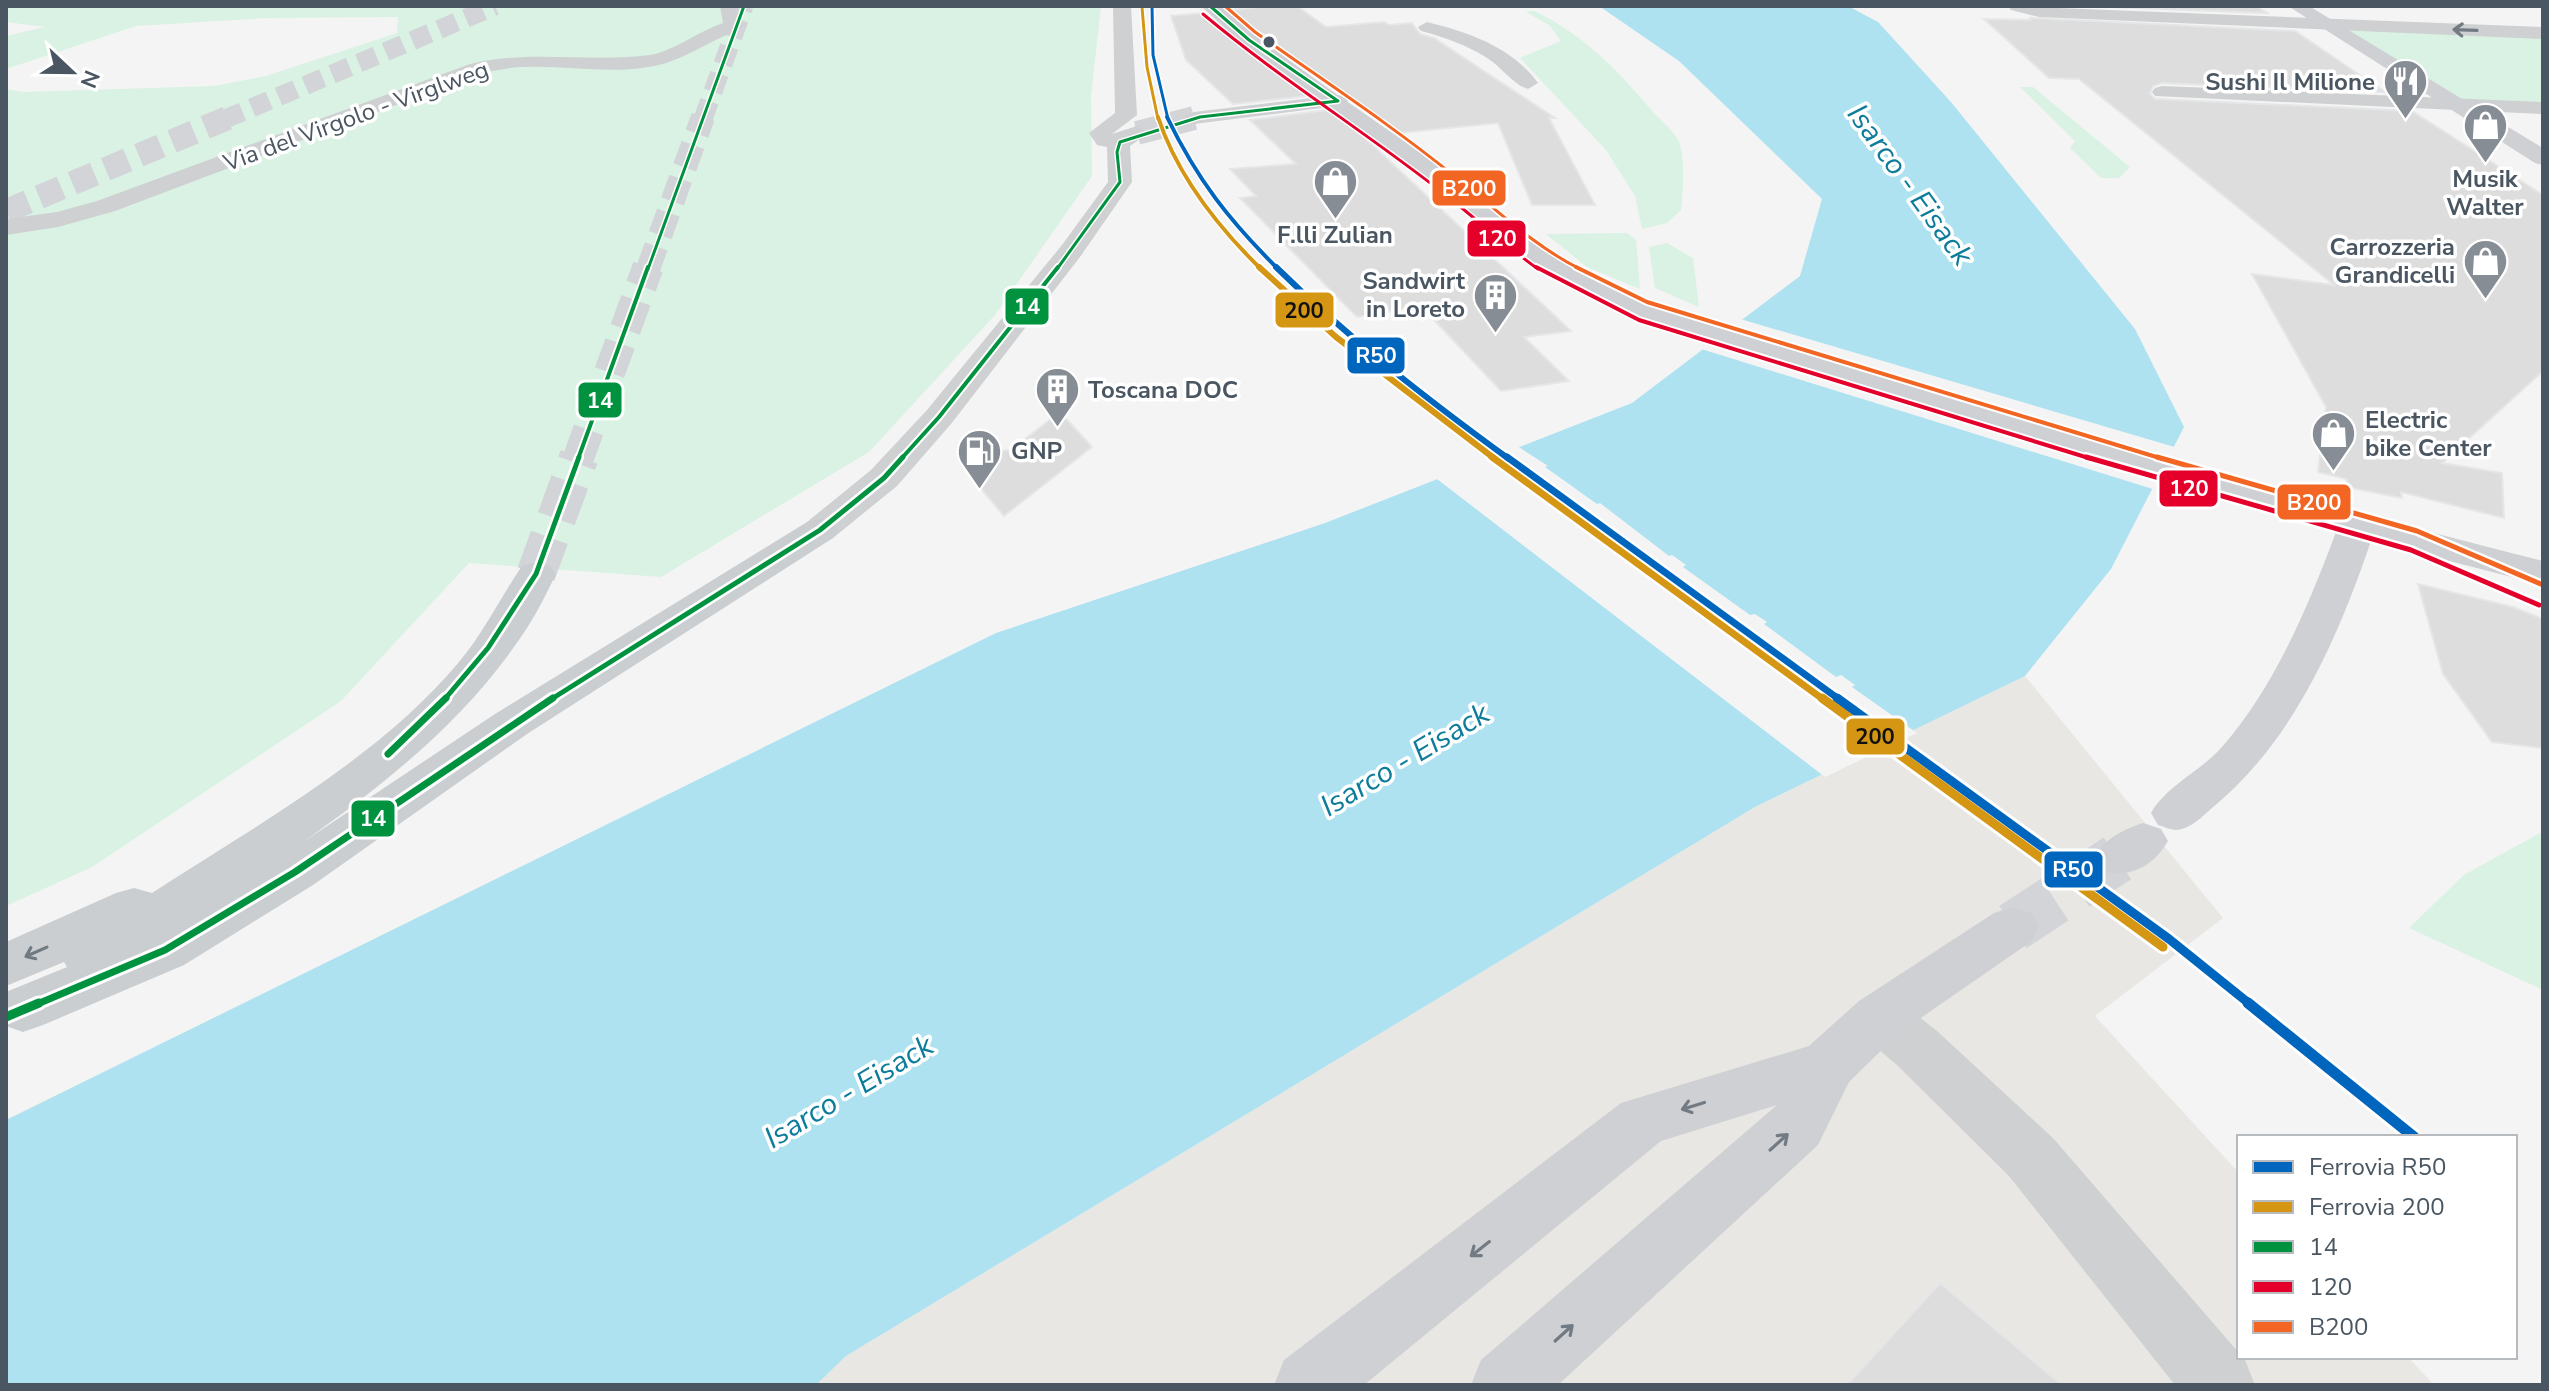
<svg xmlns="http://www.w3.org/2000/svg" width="2549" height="1391" viewBox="0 0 2549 1391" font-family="'Nunito Sans',sans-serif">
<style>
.commercial{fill:#e8e7e3}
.green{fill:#d9f2e3}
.water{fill:#aee2f0}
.pier{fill:#f4f4f4}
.building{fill:#ddddde;stroke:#e5e6e7;stroke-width:2}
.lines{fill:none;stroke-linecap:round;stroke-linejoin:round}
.street-tunnel-far1{stroke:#d2d4d7;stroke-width:19;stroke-dasharray:19 10;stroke-linecap:butt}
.street-tunnel{stroke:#d2d4d7;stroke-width:24;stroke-dasharray:24 12;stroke-linecap:butt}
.secondary-tunnel{stroke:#d2d4d7;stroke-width:50;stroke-dasharray:50 25;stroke-linecap:butt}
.primary-tunnel-far3{stroke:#d2d4d7;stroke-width:19;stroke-dasharray:19 10;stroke-linecap:butt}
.primary-tunnel-far2{stroke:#d2d4d7;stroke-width:24;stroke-dasharray:24 12;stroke-linecap:butt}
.primary-tunnel-far1{stroke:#d2d4d7;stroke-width:31;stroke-dasharray:31 15;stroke-linecap:butt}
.primary-tunnel{stroke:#d2d4d7;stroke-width:39;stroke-dasharray:39 20;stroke-linecap:butt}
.highway-tunnel-far1{stroke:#d2d4d7;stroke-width:19;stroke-dasharray:19 10;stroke-linecap:butt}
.highway-tunnel{stroke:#d2d4d7;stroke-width:24;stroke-dasharray:24 12;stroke-linecap:butt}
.street{fill:#ced0d2;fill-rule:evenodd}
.secondary{fill:#ced0d4;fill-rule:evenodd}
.primary{fill:#caced1;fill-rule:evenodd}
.bus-1-far4-casing{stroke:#fff;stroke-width:6}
.bus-1-far3-casing{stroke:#fff;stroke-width:8}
.bus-1-far2-casing{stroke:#fff;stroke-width:10}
.bus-1-far1-casing{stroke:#fff;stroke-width:13}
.bus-1-casing{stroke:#fff;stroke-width:15}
.bus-2-far2-casing{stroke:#fff;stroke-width:6}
.bus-2-far1-casing{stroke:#fff;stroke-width:8}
.bus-2-casing{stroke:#fff;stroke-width:10}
.bus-3-far2-casing{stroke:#fff;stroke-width:6}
.bus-3-far1-casing{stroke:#fff;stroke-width:8}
.bus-3-casing{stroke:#fff;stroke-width:10}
.bus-1-far4{stroke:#00923f;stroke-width:3}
.bus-1-far3{stroke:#00923f;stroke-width:4}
.bus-1-far2{stroke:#00923f;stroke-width:5}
.bus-1-far1{stroke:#00923f;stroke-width:7}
.bus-1{stroke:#00923f;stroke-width:9}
.bus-2-far2{stroke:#e4002b;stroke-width:3}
.bus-2-far1{stroke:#e4002b;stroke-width:4}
.bus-2{stroke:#e4002b;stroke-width:5}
.bus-3-far2{stroke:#f26522;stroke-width:3}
.bus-3-far1{stroke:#f26522;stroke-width:4}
.bus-3{stroke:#f26522;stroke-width:5}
.rail-1-far5-casing{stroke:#fff;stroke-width:6}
.rail-1-far4-casing{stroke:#fff;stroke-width:7}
.rail-1-far3-casing{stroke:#fff;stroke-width:10}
.rail-1-far2-casing{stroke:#fff;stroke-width:12}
.rail-1-far1-casing{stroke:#fff;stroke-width:15}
.rail-1-casing{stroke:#fff;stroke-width:17}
.rail-2-far4-casing{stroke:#fff;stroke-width:6}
.rail-2-far3-casing{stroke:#fff;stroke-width:7}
.rail-2-far2-casing{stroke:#fff;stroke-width:10}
.rail-2-far1-casing{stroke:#fff;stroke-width:12}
.rail-2-casing{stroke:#fff;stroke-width:15}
.rail-1-far5{stroke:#0065bd;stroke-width:3}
.rail-1-far4{stroke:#0065bd;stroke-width:4}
.rail-1-far3{stroke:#0065bd;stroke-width:6}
.rail-1-far2{stroke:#0065bd;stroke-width:7}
.rail-1-far1{stroke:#0065bd;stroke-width:9}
.rail-1{stroke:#0065bd;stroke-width:11}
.rail-2-far4{stroke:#d49613;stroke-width:3}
.rail-2-far3{stroke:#d49613;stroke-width:4}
.rail-2-far2{stroke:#d49613;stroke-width:6}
.rail-2-far1{stroke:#d49613;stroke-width:7}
.rail-2{stroke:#d49613;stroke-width:9}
.oneway{stroke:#727b83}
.oneway2{stroke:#707a83}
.oneway3{stroke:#727b84}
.bus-dot{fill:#4a5661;stroke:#fff;stroke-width:3}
.labels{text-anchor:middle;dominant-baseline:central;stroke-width:7;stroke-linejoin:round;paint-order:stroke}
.far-poi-label{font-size:24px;font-weight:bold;fill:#4a5661;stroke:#fff;text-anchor:end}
.far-street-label{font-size:24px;fill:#4a5661;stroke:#fff}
.water-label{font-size:30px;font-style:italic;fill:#0c7c9b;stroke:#fff}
.line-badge{stroke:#fff;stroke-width:3}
.badge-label{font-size:22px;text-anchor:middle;font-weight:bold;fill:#fff}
.pale-badge-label{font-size:22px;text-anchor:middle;font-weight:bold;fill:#111}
</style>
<rect width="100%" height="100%" fill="#f4f4f4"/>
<path class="commercial" d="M2025,676L2223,918L2095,1016L2239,1173V1357H2408L2434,1385H816L846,1356L1755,807Z"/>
<path class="green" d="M6,6H1101L1091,96L1092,176L995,315L869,452L661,577L469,563L341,701L92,867L6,906V89L24,92L214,86L266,76L397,33L398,17L267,18L136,26L6,69V36L45,27L6,22Z
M1534,11C1586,36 1618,71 1655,114C1662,122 1675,132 1679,142C1685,156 1683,194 1681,210L1667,223L1642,229L1635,196L1606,150L1520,58L1561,41L1549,25L1526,12Z
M2328,25L2543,33V108L2457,104Z
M2020,87H2033L2130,167L2119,178H2101L2070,148L2075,141Z
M1627,233L1636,240L1640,289L1587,267L1546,234Z
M1667,243L1693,258L1699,307L1655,288L1649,247Z
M2540,833H2543V990L2409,928L2464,875Z"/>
<path class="water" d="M1599,6H1848L1878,22L1951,102L2135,329L2184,427L2111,569L2025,676L1755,807L846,1356L816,1385H6V1120L996,633L1325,523L1632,403L1800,276L1822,199L1679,61Z"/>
<path class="pier" d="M1737,318L2178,448L2156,490L1698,348Z
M1514,444L1548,466L1545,467L1597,504L1600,503L1669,556L1672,555L1686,565L1683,567L1750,615L1755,614L1767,622L1764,624L1836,677L1841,675L1855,685L1852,687L1917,733L1825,777L1433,476Z"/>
<path class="building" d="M1270,6H1297L1326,27L1384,22L1389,25L1412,23L1420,34L1434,38L1555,118H1549L1595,205H1532L1498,123L1398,133L1230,10Z
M2084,6H2256L2267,13Z
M1204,13L1240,46L1307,96L1233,104L1186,60L1171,16Z
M2030,18L2295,31L2385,92L2162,83L2153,86L2150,94L2155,99L2412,111L2543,195V371L2442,463L2502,473L2504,518L2401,492L2402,498L2346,487L2347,479L2318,472L2326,407L2252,274L2334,285L2079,79L2049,78L1984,19L2030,20Z
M1327,110L1364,137L1571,331L1524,337L1569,381L1501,391L1421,306L1357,317L1240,198L1256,196L1230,169L1296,164L1250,120Z
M1060,412L1092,447L1004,516L969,474L996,451L1011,450Z
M2418,584L2513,607L2543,619V748L2492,742L2443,674Z
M1940,1283L2062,1385H1847Z"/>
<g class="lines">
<path class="street-tunnel-far1" d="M1190,119L1194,118"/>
<path class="street-tunnel" d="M1137,133L1194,118"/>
<path class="secondary-tunnel" d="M2013,927L2118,858"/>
<path class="primary-tunnel-far3" d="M703,119L744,6"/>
<path class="primary-tunnel-far2" d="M648,269L703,117"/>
<path class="primary-tunnel-far1" d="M578,459L648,267"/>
<path class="primary-tunnel" d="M536,574L579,457"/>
<path class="highway-tunnel-far1" d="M225,119L495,6"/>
<path class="highway-tunnel" d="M6,211L230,117"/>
<path class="street" d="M720,6H738L742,26L739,30C710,40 685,60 654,66C611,75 567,65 524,67C510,67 495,71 481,73L115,211L58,227L6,235V219L57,212L97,201L470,64C530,49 590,63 650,55C672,52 699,31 723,23Z
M1113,6H1131L1137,115L1112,134L1137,126L1148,133L1130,146L1132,182L1080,257L951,424L897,486L833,538L820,541L807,538L801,530L807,522L871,470L927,410L1062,245L1108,182L1107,147L1097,145L1089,133L1115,113Z
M2008,6L2543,27V39L2039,17L2011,10Z
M1427,22C1468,32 1512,47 1538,83L1528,89C1513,85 1501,66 1487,58C1467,45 1444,37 1421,31L1418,27Z
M2162,86L2543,102V114L2155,96L2152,92L2155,88Z
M1338,95L1345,97L1348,101L1345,105L1194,124L1183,118L1194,112Z
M1879,994L1899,1001L1937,1031L2053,1138L2239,1353V1357L2245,1360L2255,1385H2175L2009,1176L1897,1065L1859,1033L1851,1017L1859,1001Z"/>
<path class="secondary" d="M1201,6H1220C1293,68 1374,118 1450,174C1490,202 1523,240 1566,263C1678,322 1804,350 1924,387C2130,448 2335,509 2543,561V585L2371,541C2338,638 2293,742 2212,808C2202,817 2190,829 2176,830C2170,830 2163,826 2158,825L2151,813C2167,785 2201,771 2222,747C2275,686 2308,607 2336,532L1633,317L1543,273L1499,241L1437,187L1242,44Z
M2288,6H2309L2543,148V165L2535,163Z
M2143,823L2161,829L2168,841C2153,867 2129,879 2100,871L2093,858C2104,839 2122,830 2143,823Z
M2013,907L2032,913L2039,927L2032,941L1899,1033L1849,1082L1818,1145L1558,1385H1471L1481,1360L1777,1105L1661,1141L1364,1385H1274L1284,1360L1621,1103L1809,1046L1859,1001L1994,913Z"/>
<path class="primary" d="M820,519L833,522L839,530L833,538L527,734L313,885L184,965L43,1025L23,1032L6,1026V992L67,967L64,962L6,986V942L116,893L134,888L152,893C255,826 379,758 459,662C484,632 500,598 522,566L536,562L550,566L556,574C547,592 538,611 527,628C470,716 388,782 303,842L495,714L807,522Z"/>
<defs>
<path id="bus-1-far4" d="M1210,6L1249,40L1338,101
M648,269L744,6
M1057,269L1120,182L1117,152L1120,142L1200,117L1338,101"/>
<path id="bus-1-far3" d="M578,459L648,267
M901,459L939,417L1058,267"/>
<path id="bus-1-far2" d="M444,700L488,648L536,574L579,457
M550,700L820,530L884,478L903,457"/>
<path id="bus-1-far1" d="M388,754L446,698
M35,1005L165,950L295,872L553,698"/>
<path id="bus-1" d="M6,1017L39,1003"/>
<path id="bus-2-far2" d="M1203,14C1278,77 1361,129 1438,189C1472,215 1503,244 1538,269"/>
<path id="bus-2-far1" d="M1536,267L1639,320L2092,459"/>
<path id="bus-2" d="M2086,457L2411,550L2539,605"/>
<path id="bus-3-far2" d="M1225,6L1255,32C1321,79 1390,124 1453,175C1495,208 1532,245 1580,269"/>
<path id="bus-3-far1" d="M1576,267L1647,302L2163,459"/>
<path id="bus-3" d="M2157,457L2417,531L2543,585"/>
</defs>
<use href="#bus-1-far4" class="bus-1-far4-casing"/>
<use href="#bus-1-far3" class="bus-1-far3-casing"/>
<use href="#bus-1-far2" class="bus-1-far2-casing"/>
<use href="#bus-1-far1" class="bus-1-far1-casing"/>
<use href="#bus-1" class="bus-1-casing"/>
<use href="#bus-2-far2" class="bus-2-far2-casing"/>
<use href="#bus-2-far1" class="bus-2-far1-casing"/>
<use href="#bus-2" class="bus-2-casing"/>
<use href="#bus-3-far2" class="bus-3-far2-casing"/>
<use href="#bus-3-far1" class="bus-3-far1-casing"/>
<use href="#bus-3" class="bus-3-casing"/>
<use href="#bus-1-far4" class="bus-1-far4"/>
<use href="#bus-1-far3" class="bus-1-far3"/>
<use href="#bus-1-far2" class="bus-1-far2"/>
<use href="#bus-1-far1" class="bus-1-far1"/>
<use href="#bus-1" class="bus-1"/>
<use href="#bus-2-far2" class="bus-2-far2"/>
<use href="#bus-2-far1" class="bus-2-far1"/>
<use href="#bus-2" class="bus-2"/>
<use href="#bus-3-far2" class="bus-3-far2"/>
<use href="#bus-3-far1" class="bus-3-far1"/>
<use href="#bus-3" class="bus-3"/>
<defs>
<path id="rail-1-far5" d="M1152,6L1153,55L1168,119"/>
<path id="rail-1-far4" d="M1167,117C1198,181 1229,220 1278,269"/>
<path id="rail-1-far3" d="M1276,267C1348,338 1428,400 1509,459"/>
<path id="rail-1-far2" d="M1507,457L1840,700"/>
<path id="rail-1-far1" d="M1837,698L2169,939L2251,1005"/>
<path id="rail-1" d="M2248,1003L2414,1137"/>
<path id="rail-2-far4" d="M1142,7L1147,67L1158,119"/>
<path id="rail-2-far3" d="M1158,117C1177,175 1218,227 1261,269"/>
<path id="rail-2-far2" d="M1259,267L1336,337L1495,459"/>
<path id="rail-2-far1" d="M1492,457L1824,700"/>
<path id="rail-2" d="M1822,698L2163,947"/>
</defs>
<use href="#rail-1-far5" class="rail-1-far5-casing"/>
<use href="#rail-1-far4" class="rail-1-far4-casing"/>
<use href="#rail-1-far3" class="rail-1-far3-casing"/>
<use href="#rail-1-far2" class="rail-1-far2-casing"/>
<use href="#rail-1-far1" class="rail-1-far1-casing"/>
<use href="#rail-1" class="rail-1-casing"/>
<use href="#rail-2-far4" class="rail-2-far4-casing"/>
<use href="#rail-2-far3" class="rail-2-far3-casing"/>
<use href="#rail-2-far2" class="rail-2-far2-casing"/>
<use href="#rail-2-far1" class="rail-2-far1-casing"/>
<use href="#rail-2" class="rail-2-casing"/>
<use href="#rail-1-far5" class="rail-1-far5"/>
<use href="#rail-1-far4" class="rail-1-far4"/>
<use href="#rail-1-far3" class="rail-1-far3"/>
<use href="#rail-1-far2" class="rail-1-far2"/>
<use href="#rail-1-far1" class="rail-1-far1"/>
<use href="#rail-1" class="rail-1"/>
<use href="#rail-2-far4" class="rail-2-far4"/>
<use href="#rail-2-far3" class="rail-2-far3"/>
<use href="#rail-2-far2" class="rail-2-far2"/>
<use href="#rail-2-far1" class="rail-2-far1"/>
<use href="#rail-2" class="rail-2"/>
</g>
<defs><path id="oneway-shaft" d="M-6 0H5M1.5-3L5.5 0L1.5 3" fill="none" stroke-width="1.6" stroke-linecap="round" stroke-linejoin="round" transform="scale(2)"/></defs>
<use class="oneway" href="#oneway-shaft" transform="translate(2465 30) rotate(-178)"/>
<use class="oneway2" href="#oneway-shaft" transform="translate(36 952) rotate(156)"/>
<g class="oneway3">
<use href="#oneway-shaft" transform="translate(1693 1106) rotate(163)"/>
<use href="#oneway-shaft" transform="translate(1779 1142) rotate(-42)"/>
<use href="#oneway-shaft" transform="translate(1480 1249) rotate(142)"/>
<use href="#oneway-shaft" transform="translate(1564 1333) rotate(-42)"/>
</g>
<defs>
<symbol id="restaurant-pin" viewBox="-11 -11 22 30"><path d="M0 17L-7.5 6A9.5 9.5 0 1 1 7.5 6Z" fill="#868d94" stroke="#fff"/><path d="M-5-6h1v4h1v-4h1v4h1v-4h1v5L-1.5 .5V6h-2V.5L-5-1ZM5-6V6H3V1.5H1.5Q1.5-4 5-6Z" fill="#fff"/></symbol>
<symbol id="shop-pin" viewBox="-11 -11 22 30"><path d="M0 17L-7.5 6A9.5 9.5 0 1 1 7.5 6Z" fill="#868d94" stroke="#fff"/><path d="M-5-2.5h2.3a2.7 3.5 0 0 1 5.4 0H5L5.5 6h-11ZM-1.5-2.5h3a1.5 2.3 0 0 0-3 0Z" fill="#fff"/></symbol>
<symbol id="building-pin" viewBox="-11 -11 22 30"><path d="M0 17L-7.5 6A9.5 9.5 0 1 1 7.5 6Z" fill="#868d94" stroke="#fff"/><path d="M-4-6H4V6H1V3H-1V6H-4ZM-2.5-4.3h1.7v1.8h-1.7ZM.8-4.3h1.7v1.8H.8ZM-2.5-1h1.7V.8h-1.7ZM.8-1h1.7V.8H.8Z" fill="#fff"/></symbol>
<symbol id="fuel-pin" viewBox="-11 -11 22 30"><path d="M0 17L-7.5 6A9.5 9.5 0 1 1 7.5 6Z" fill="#868d94" stroke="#fff"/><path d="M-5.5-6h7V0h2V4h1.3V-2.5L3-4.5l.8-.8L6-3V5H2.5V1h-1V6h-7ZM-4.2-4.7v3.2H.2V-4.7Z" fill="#fff"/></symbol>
</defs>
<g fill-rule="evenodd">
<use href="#restaurant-pin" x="2380" y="56" width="51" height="69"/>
<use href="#shop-pin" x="2460" y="100" width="51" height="69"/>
<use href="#shop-pin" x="1310" y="156" width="51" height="69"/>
<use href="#shop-pin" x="2460" y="236" width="51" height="69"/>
<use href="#building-pin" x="1470" y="270" width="51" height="69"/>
<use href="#building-pin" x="1032" y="364" width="51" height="69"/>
<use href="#shop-pin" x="2308" y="408" width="51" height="69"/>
<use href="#fuel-pin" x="954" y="426" width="51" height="69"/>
</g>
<circle class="bus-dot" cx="1269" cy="42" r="7"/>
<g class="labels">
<g class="far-poi-label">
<text x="2375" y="82">Sushi Il Milione</text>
<text x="2485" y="179" text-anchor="middle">Musik<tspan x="2485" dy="28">Walter</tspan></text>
<text x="1335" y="235" text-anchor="middle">F.lli Zulian</text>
<text x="2455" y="247">Carrozzeria<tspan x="2455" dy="28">Grandicelli</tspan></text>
<text x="1465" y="281">Sandwirt<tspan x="1465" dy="28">in Loreto</tspan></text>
<text x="1088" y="390" text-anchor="start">Toscana DOC</text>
<text x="2365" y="420" text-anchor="start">Electric<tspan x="2365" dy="28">bike Center</tspan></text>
<text x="1011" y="451" text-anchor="start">GNP</text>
</g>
<g class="far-street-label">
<text transform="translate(356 116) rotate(-20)">Via del Virgolo - Virglweg</text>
</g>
<g class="water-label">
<text transform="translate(1910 185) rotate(54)">Isarco - Eisack</text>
<text transform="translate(1405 760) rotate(-31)">Isarco - Eisack</text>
<text transform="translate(849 1092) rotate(-31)">Isarco - Eisack</text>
</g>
</g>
<g class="line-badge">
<rect x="1431" y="169" width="76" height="38" rx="8" fill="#f26522"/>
<rect x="1466" y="219" width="61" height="39" rx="8" fill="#e4002b"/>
<rect x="1004" y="287" width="46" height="39" rx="8" fill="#00923f"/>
<rect x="1274" y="291" width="61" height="38" rx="8" fill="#d49613"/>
<rect x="1346" y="336" width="60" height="39" rx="8" fill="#0065bd"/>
<rect x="577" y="381" width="46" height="38" rx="8" fill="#00923f"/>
<rect x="2158" y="469" width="61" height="39" rx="8" fill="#e4002b"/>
<rect x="2276" y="483" width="76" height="38" rx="8" fill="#f26522"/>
<rect x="1845" y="717" width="61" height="39" rx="8" fill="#d49613"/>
<rect x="350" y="799" width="46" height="39" rx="8" fill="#00923f"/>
<rect x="2043" y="850" width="61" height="39" rx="8" fill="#0065bd"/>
</g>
<g class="badge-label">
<text x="1469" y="196">B200</text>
<text x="1497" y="246">120</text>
<text x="1027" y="314">14</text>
<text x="1376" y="363">R50</text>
<text x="600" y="408">14</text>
<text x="2189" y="496">120</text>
<text x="2314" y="510">B200</text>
<text x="373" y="826">14</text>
<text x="2073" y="877">R50</text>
</g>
<g class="pale-badge-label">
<text x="1304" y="318">200</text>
<text x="1875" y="744">200</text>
</g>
<rect width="2549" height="1391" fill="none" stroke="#4a5661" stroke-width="16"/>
<rect x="2237" y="1135" width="280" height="224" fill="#ffffff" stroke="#b7bbc0" stroke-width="2"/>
<rect x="2253" y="1161" width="40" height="12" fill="#0065bd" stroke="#b7bbc0" stroke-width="2"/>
<text x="2309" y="1175" font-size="24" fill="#4a5661">Ferrovia R50</text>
<rect x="2253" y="1201" width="40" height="12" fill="#d49613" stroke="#b7bbc0" stroke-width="2"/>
<text x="2309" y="1215" font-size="24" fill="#4a5661">Ferrovia 200</text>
<rect x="2253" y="1241" width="40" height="12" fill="#00923f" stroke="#b7bbc0" stroke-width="2"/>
<text x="2309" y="1255" font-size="24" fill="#4a5661">14</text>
<rect x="2253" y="1281" width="40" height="12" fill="#e4002b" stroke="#b7bbc0" stroke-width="2"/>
<text x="2309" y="1295" font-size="24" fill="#4a5661">120</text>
<rect x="2253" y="1321" width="40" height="12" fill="#f26522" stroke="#b7bbc0" stroke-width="2"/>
<text x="2309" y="1335" font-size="24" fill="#4a5661">B200</text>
<g transform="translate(72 72) rotate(112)" stroke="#ffffff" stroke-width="6" paint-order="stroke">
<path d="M0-6L14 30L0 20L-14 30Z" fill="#4a5661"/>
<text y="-12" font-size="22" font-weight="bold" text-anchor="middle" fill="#4a5661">N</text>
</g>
</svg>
